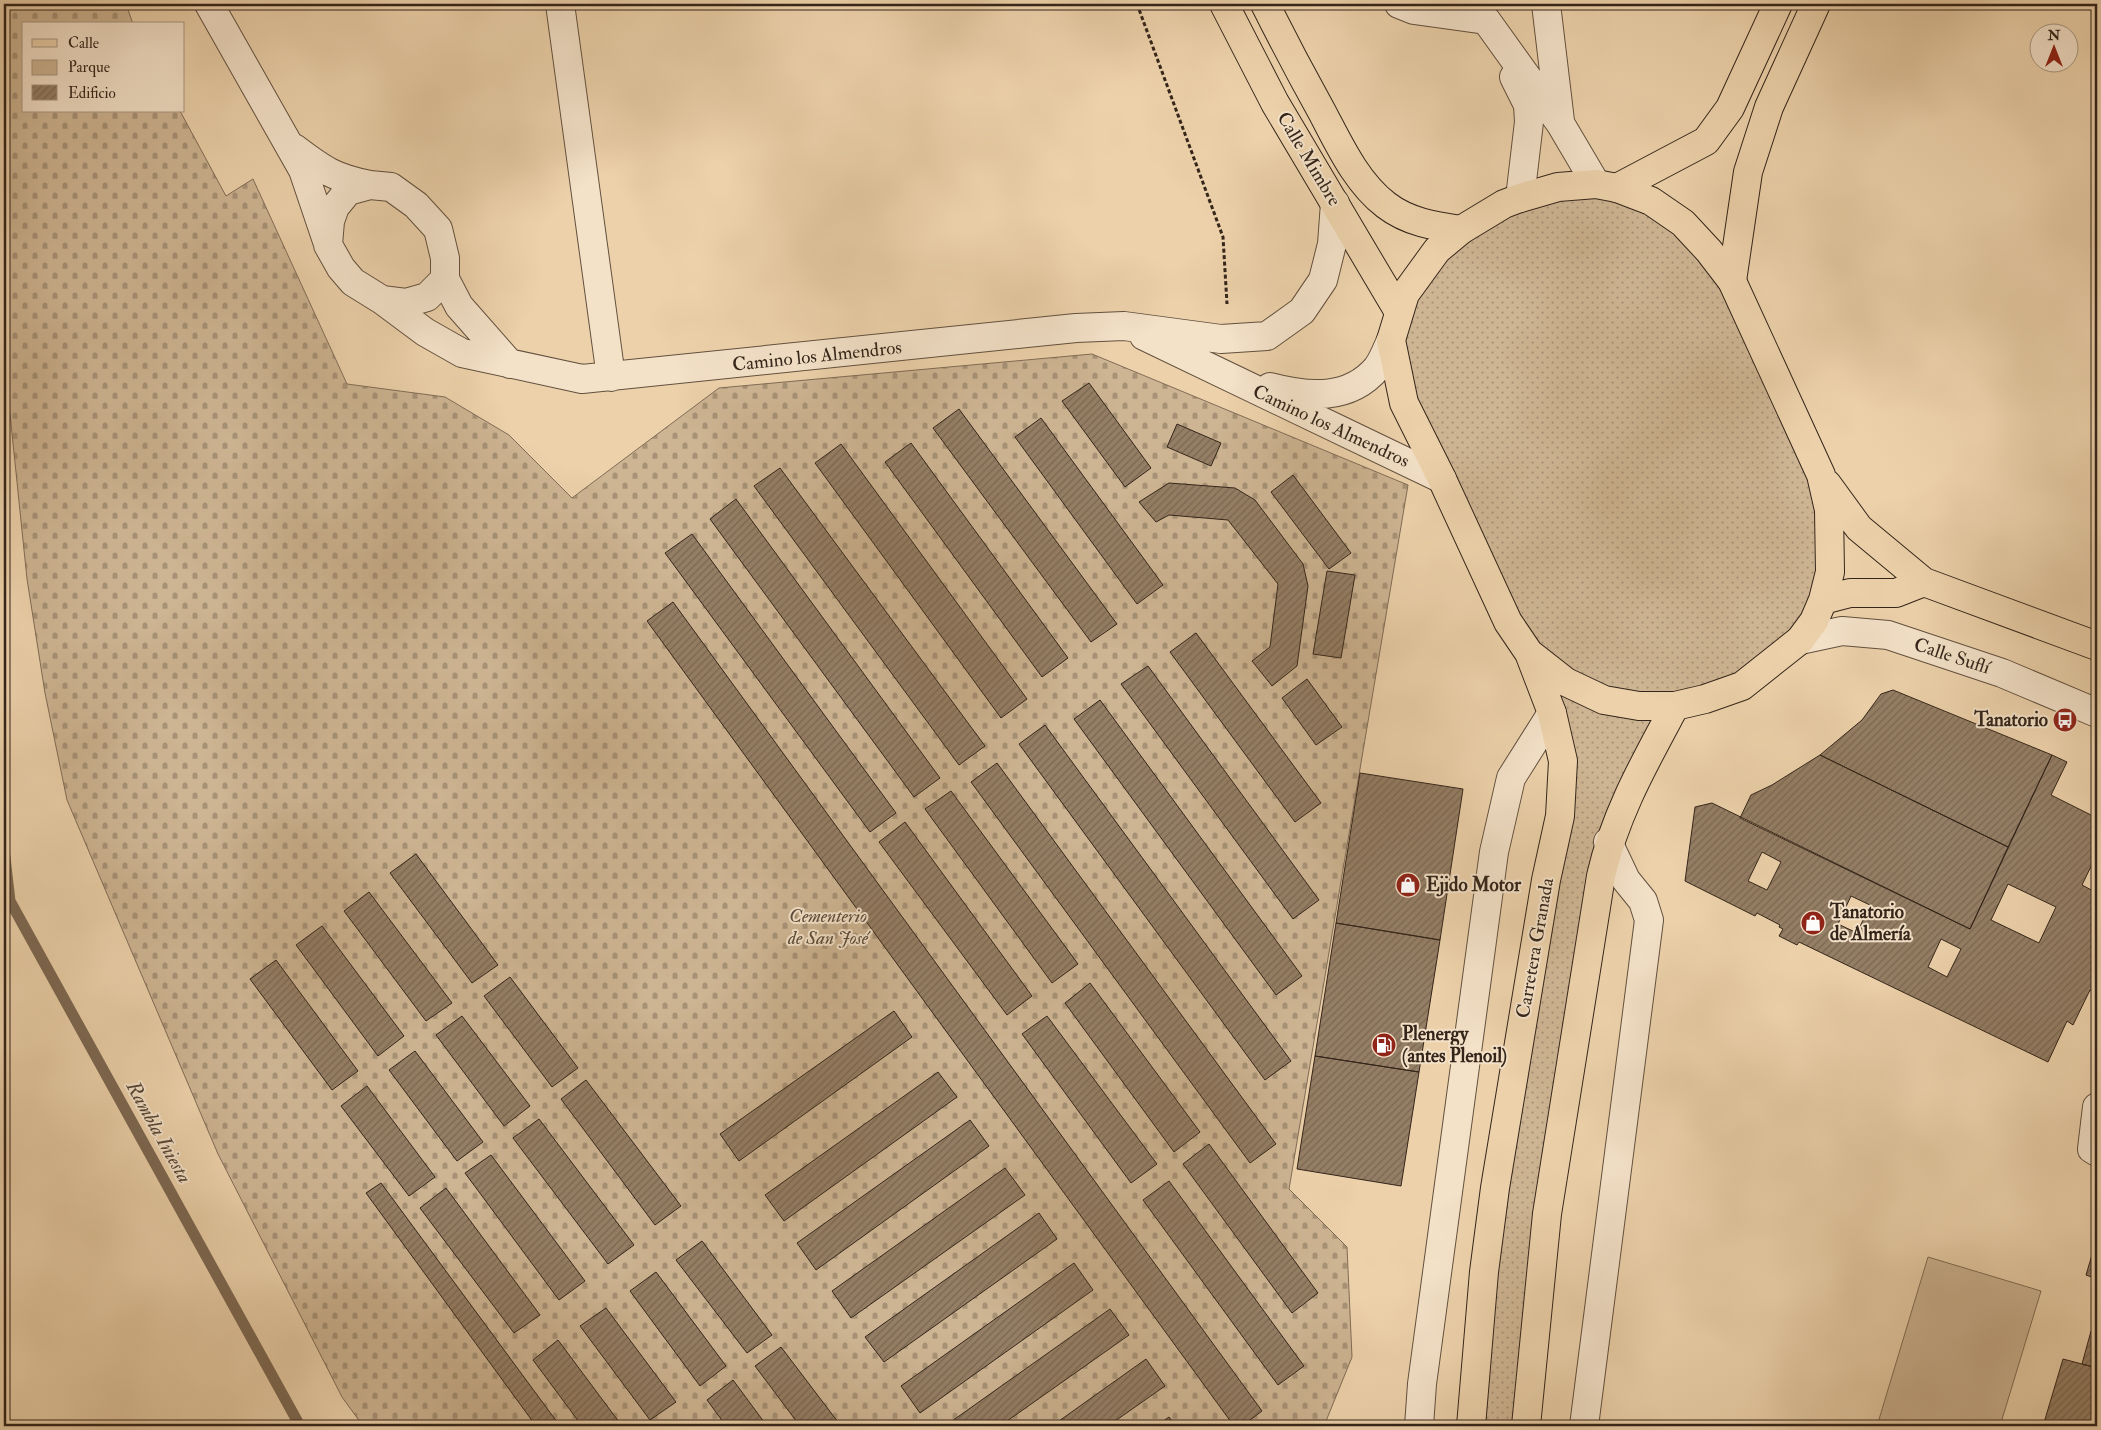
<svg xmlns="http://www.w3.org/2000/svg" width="2101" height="1430" viewBox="0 0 2101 1430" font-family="'IM FELL Double Pica',serif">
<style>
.cemetery{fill:url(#cemetery-stones);stroke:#806c56}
.park{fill:#cdb492;stroke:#806c56}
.garden{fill:url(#garden-dots);stroke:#806c56}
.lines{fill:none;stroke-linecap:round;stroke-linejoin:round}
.stream{stroke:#7d6953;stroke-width:11}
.building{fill:url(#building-hatch);stroke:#34251a;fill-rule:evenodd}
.minor-casing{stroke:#62503e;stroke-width:30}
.major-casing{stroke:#34251a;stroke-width:30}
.highway-casing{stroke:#34251a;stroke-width:30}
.path{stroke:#34251a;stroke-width:3;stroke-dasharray:4 2.5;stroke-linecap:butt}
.minor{stroke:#f3e1c8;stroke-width:28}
.major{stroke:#ecd1aa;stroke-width:28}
.highway{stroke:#ecd1aa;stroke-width:28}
.labels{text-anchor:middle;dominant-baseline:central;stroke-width:4;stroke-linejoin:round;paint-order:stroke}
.street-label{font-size:19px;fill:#34251a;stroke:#f3e1c8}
.poi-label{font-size:19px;font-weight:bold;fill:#34251a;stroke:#f3e1c8;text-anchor:start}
.park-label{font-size:19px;font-style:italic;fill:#5a4938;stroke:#f3e1c8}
.water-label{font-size:20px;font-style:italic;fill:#584736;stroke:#f3e1c8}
</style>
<defs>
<pattern id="cemetery-stones" width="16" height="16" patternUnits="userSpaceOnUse" patternTransform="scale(1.25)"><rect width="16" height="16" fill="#cdb492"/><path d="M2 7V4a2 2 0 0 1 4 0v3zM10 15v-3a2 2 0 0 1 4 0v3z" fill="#a79276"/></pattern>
<pattern id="garden-dots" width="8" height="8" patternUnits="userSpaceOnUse" patternTransform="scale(1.25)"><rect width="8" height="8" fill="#cdb492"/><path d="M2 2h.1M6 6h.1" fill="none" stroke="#a79276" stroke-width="1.8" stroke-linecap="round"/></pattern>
<pattern id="building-hatch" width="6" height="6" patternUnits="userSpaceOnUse" patternTransform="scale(1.25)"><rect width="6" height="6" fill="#947e65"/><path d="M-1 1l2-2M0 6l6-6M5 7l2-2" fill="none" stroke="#7a6752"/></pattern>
</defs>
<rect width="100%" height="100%" fill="#ecd1aa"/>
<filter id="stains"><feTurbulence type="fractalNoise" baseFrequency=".004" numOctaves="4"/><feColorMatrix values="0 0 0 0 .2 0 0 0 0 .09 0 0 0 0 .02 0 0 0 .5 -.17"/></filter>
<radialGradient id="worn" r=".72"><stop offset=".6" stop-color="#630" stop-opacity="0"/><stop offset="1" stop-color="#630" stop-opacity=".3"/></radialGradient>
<path class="cemetery" d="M4,4H126L133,24H24V111H180L226,196L253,179L347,384L445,397L509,435L572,498L719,388L1092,354L1408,485L1289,1189L1347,1247L1352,1357L1324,1426H363L342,1397L218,1154L67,800L45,693L27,579L4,356Z"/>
<path class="park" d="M1928,1257L2041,1291L2000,1426H1877Z"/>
<path class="garden" d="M1596,184L1709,251L1821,475L1830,572L1800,640L1675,706L1628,794L1526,1426H1471L1563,761L1404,403L1405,294L1461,230Z"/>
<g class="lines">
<path class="stream" d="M4,849L10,901L300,1426"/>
</g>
<path class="building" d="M1089,383L1151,468L1125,487L1062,401Z
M959,409L1117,624L1091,642L933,428Z
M1041,418L1163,585L1137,604L1015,437Z
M1177,424L1221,443L1211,466L1167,447Z
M911,443L1068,658L1042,677L885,462Z
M841,444L1027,699L1001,718L815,463Z
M780,468L985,746L959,765L754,486Z
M1293,475L1351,553L1329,569L1271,492Z
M1169,483L1235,488L1255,500L1303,564L1308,586L1297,666L1272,686L1252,661L1270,647L1278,584L1228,520L1169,515L1156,522L1139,502Z
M736,499L940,778L914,797L710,519Z
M692,534L896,813L870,832L665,553Z
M1327,571L1355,575L1341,658L1313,654Z
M673,602L1262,1411L1242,1426H1234L647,621Z
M1196,633L1321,803L1295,822L1170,652Z
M1148,666L1319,900L1293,919L1121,684Z
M1307,679L1342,727L1316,745L1282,698Z
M1893,690L2052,755L2008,847L1820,755L1862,720L1881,694Z
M1100,700L1302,976L1276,995L1074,719Z
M1045,725L1291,1061L1265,1080L1019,744Z
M1820,755L2008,847L1970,929L1740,818L1751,795L1772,785Z
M2052,755L2067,762L2051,795L2097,818V854L2082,885L2097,893V994L2090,990L2073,1025L2067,1021L2048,1062L1799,942L1797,945L1779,936L1783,929L1779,927L1780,925L1757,913L1755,916L1685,881L1695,807L1712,803L1970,929ZM1762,852L1781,862L1767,890L1748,881ZM2008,884L2056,907L2039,943L1991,920ZM1851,896L1870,905L1857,933L1838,924ZM1941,939L1961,949L1947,977L1928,967Z
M997,763L1276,1144L1250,1163L971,782Z
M1360,773L1463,789L1440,940L1336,923Z
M951,791L1078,964L1052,983L925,809Z
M905,822L1032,996L1007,1015L879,842Z
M416,854L498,965L472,983L390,873Z
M369,892L452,1003L426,1021L344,911Z
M1336,923L1440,940L1419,1072L1315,1056Z
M322,926L404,1036L378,1056L296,945Z
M276,960L358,1071L332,1090L250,979Z
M510,977L578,1068L552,1087L484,996Z
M1090,983L1200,1132L1174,1152L1065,1003Z
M894,1011L912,1037L739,1161L720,1134Z
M462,1016L530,1106L504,1126L436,1035Z
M1047,1016L1157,1164L1131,1183L1022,1034Z
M415,1051L483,1142L457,1161L389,1070Z
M1315,1056L1419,1072L1401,1186L1297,1169Z
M938,1072L957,1097L784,1221L765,1195Z
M586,1080L681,1206L655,1225L561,1099Z
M367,1086L435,1177L409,1196L341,1106Z
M539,1119L634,1245L608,1264L513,1138Z
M970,1120L989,1146L816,1270L797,1243Z
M1209,1144L1318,1293L1292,1313L1183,1164Z
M491,1155L585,1281L559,1300L465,1173Z
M1005,1168L1025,1195L851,1318L832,1291Z
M1169,1181L1304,1366L1278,1385L1143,1200Z
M381,1183L560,1426H536L366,1193Z
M446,1188L540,1315L514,1333L420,1208Z
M1039,1213L1057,1239L884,1362L865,1337Z
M2097,1238V1279L2086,1275Z
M702,1241L772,1335L747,1353L676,1260Z
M1074,1263L1093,1290L920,1413L901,1386Z
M656,1272L726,1366L700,1386L630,1291Z
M606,1308L676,1402L650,1420L580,1326Z
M1110,1309L1129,1335L1000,1426H945Z
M2091,1331L2097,1332V1368L2082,1364Z
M558,1340L622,1426H582L533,1360Z
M781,1347L841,1426H800L755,1366Z
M1146,1359L1165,1386L1108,1426H1052Z
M2063,1359L2097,1368V1426H2043Z
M733,1380L767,1426H726L707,1400Z
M1169,1417L1176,1426H1156Z"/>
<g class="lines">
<defs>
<path id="minor" d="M209,4L303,170L327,241
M560,4L611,377
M1399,4L1414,10L1486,20L1560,123L1596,184
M1546,4L1560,121
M1514,77L1528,105L1529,122L1520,198
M294,148C323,170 334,178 370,185
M370,185L391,187L416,205L438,229L445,258V279L427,297L406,303L382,300L353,282L341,268L328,245L330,221L335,207L348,191Z
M445,279L459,306L510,364
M382,300L425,332L462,353L582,379L1076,328L1124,326L1221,339L1267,336L1302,311L1323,280L1332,244L1335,203
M1144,336L1442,479
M1270,387C1308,397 1349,401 1377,368C1383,360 1387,349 1391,340
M1800,640L1842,631L1888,635L2002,673L2097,713
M2097,1107L2092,1149L2097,1152
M1419,1426L1422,1384L1494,852L1511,778L1552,713
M1584,1426L1649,920L1643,901L1626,880L1608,842"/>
<path id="major" d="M1596,184L1617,188L1651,201L1683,223L1709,251L1732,281L1821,475L1829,510L1830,572L1823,600L1814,621L1800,640L1742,686L1705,699L1675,706H1639L1604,700L1566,682L1529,653L1508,622L1442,479L1404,403L1391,340L1405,294L1437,250L1461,230L1504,204L1520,198L1558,187Z
M1827,484L1859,528L1924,582L2097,646
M1823,600L1850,593H1896L1924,582
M1471,1426L1484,1272L1495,1188L1546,880L1560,816L1563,761L1552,713L1529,653
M1526,1426L1547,1214L1601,876C1615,814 1645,762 1675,706"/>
<path id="highway" d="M1224,4L1275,103L1399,312
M1265,4C1283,40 1302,76 1322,112C1339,144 1356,182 1386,205C1408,222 1434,226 1461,230
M1617,188L1706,141L1730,108L1778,4
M1732,281L1748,172L1769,107L1816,4"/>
</defs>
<use href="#minor" class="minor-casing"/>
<use href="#major" class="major-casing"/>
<use href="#highway" class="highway-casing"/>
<path class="path" d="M1137,4L1223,237L1227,304"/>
<use href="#minor" class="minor"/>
<use href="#major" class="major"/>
<use href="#highway" class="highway"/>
</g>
<defs>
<symbol id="bus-disc" viewBox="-11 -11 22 22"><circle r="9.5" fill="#8f2418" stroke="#f3e1c8"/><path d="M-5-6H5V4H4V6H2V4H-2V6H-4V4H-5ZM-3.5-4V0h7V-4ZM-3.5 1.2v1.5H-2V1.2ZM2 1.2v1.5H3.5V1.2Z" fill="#fff"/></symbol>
<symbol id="shop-disc" viewBox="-11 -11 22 22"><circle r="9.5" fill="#8f2418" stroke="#f3e1c8"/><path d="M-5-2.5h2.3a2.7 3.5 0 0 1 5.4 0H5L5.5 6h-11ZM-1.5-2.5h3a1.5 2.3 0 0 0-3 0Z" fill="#fff"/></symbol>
<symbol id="fuel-disc" viewBox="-11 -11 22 22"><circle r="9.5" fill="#8f2418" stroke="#f3e1c8"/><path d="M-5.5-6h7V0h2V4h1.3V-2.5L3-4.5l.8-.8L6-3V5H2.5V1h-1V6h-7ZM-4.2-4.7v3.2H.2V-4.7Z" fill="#fff"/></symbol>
</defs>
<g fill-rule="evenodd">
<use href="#bus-disc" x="2051" y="706" width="28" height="28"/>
<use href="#shop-disc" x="1394" y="871" width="28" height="28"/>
<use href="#shop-disc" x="1799" y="909" width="28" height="28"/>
<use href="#fuel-disc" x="1370" y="1031" width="28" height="28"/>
</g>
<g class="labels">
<g class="street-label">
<text transform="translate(1309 159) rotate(59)">Calle Mimbre</text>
<text transform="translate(817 356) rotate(-6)">Camino los Almendros</text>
<text transform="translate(1331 426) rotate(25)">Camino los Almendros</text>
<text transform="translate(1952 656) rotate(18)">Calle Suflí</text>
<text transform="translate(1535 948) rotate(-80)">Carretera Granada</text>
</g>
<g class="poi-label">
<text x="2048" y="720" text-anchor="end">Tanatorio</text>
<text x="1426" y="885">Ejido Motor</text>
<text x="1830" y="912">Tanatorio<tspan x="1830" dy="22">de Almería</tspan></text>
<text x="1402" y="1034">Plenergy<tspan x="1402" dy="22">(antes Plenoil)</tspan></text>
</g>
<g class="park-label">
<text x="828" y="916">Cementerio<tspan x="828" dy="22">de San José</tspan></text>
</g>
<g class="water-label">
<text transform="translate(159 1132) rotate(61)">Rambla Iniesta</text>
</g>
</g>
<rect width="2101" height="1430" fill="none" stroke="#ecd1aa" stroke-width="20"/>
<rect x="5" y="5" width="2091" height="1420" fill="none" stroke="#34251a" stroke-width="2.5"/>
<rect x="10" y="10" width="2081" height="1410" fill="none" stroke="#34251a"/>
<rect x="22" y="22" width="162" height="90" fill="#f3e1c8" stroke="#a79682"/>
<rect x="32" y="39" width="25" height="8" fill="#ecd1aa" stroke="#a79682"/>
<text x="68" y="48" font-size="15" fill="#34251a">Calle</text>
<rect x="32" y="60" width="25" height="15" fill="#cdb492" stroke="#a79682"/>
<text x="68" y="72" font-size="15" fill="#34251a">Parque</text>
<rect x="32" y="85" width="25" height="15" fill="url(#building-hatch)" stroke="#a79682"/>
<text x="68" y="98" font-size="15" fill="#34251a">Edificio</text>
<g transform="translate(2054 48)"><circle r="24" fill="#f3e1c8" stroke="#a79682"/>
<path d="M0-4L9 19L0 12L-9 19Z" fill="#8f2418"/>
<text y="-8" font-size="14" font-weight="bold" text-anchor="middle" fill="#34251a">N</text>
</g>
<rect width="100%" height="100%" filter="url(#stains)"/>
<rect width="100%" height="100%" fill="url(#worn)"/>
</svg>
